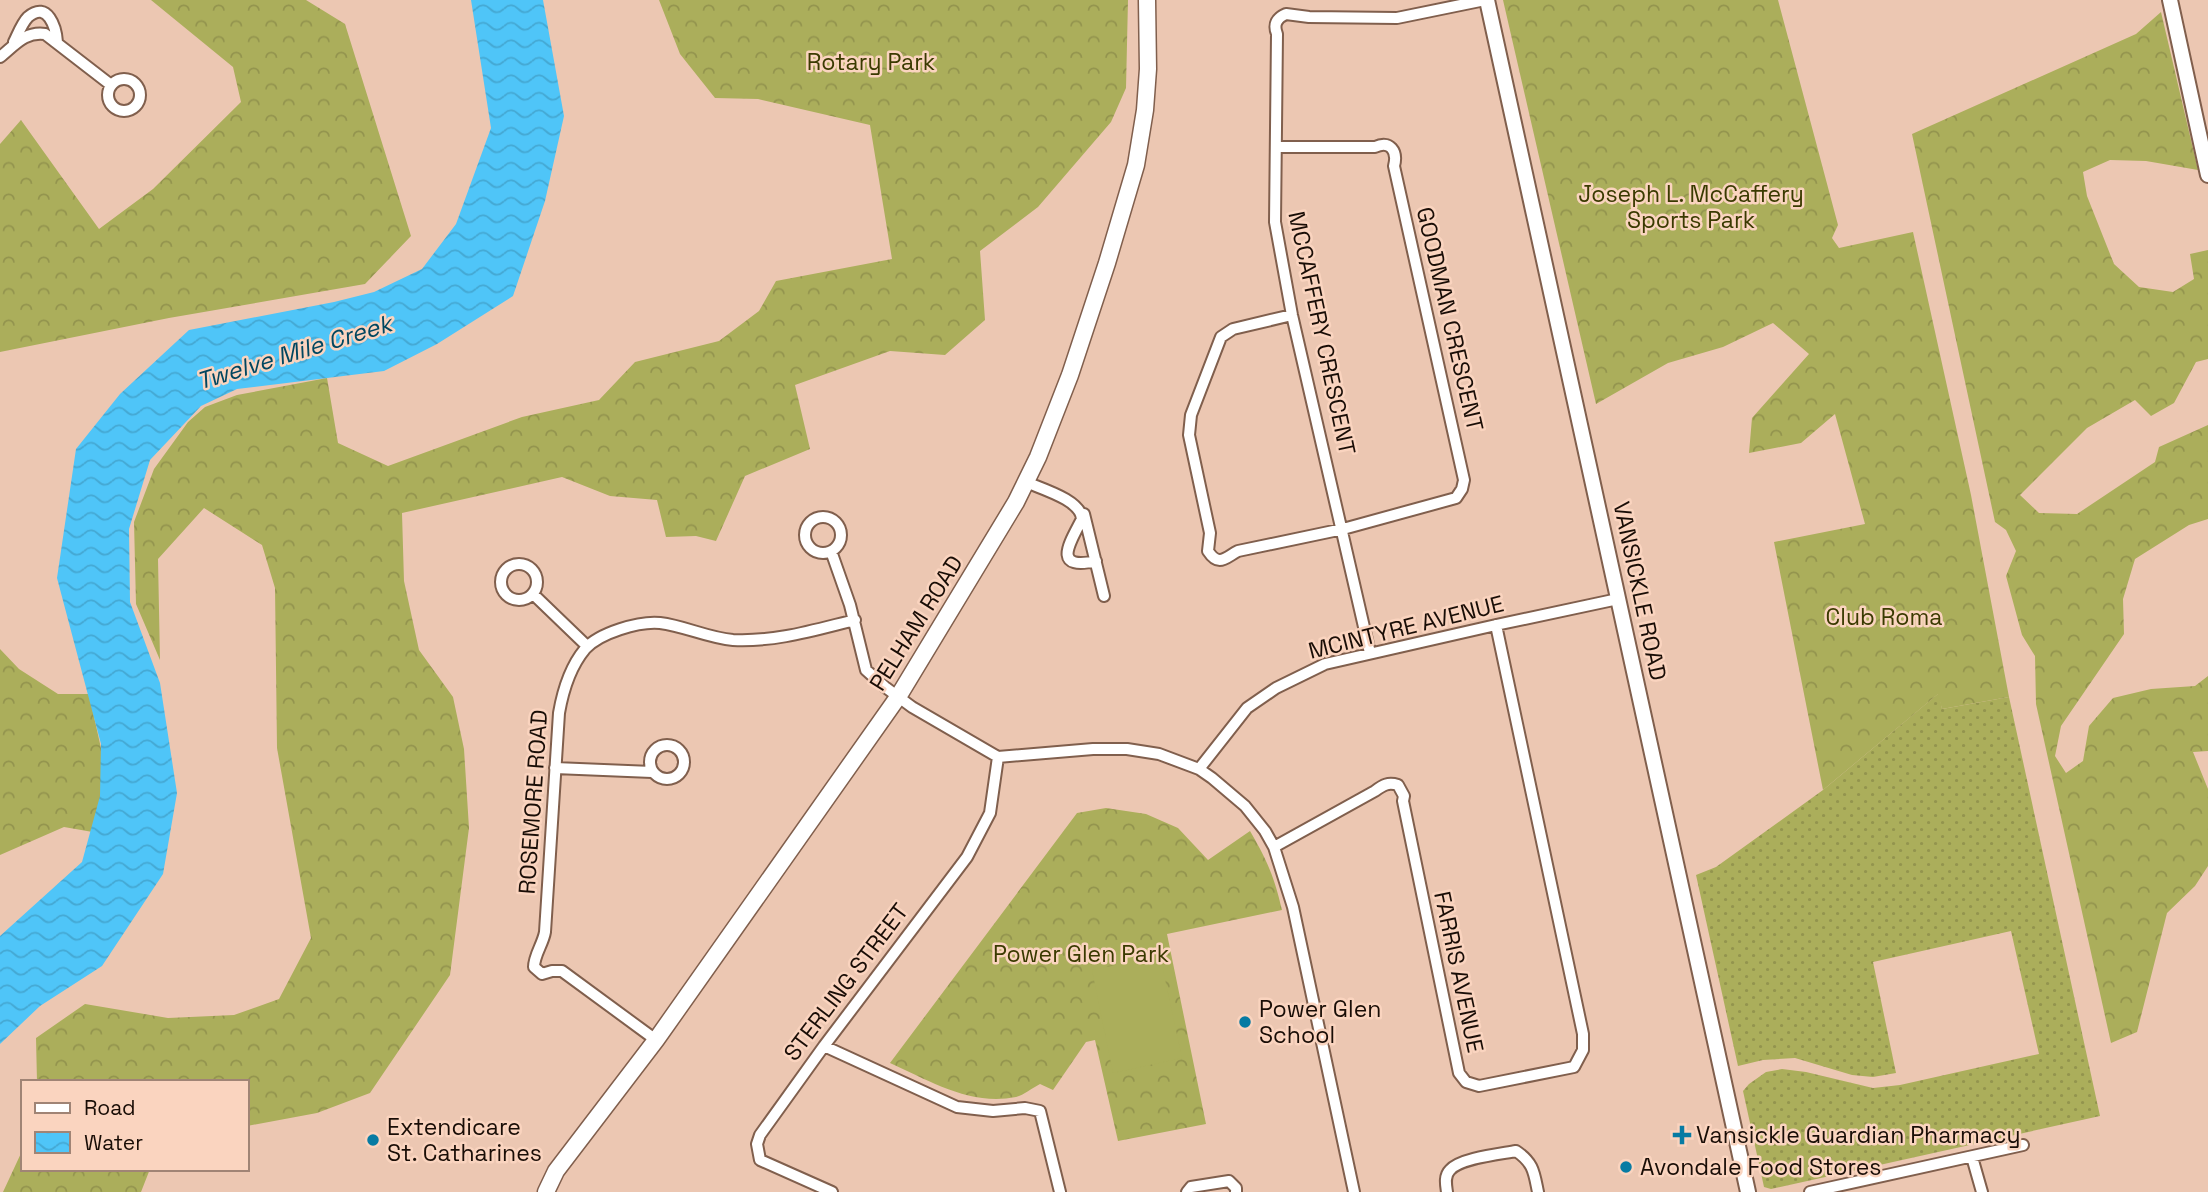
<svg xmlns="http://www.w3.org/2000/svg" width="2208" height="1192" viewBox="0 0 2208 1192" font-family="'Space Grotesk',sans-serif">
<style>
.grass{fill:url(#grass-dots)}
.forest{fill:url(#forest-crowns)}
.pitch{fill:#abae5b}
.water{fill:url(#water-waves)}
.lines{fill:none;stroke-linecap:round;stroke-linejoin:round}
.minor-casing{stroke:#805f4d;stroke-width:14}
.tertiary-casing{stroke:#805f4d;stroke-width:18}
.secondary-casing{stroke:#805f4d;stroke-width:19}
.minor{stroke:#fff;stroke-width:10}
.tertiary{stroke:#fff;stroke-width:14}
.secondary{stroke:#fff;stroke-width:16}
.poi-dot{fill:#077ba3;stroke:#fad4bf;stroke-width:2.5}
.labels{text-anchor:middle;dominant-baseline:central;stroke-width:5;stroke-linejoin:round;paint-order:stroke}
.park-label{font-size:23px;fill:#3a3a00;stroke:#fad4bf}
.street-label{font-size:23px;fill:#190d06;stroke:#fad4bf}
.poi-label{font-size:23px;fill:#190d06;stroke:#fad4bf;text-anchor:start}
.water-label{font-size:24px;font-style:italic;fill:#004660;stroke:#fad4bf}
</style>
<defs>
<pattern id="grass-dots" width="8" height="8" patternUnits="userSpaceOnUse" patternTransform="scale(1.75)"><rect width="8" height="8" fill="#abae5b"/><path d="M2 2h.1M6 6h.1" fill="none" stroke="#93944e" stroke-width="1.8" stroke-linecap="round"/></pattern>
<pattern id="forest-crowns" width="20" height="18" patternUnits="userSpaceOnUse" patternTransform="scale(1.75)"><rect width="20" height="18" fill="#abae5b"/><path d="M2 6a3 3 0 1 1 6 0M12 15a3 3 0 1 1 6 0" fill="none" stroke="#93944e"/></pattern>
<pattern id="water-waves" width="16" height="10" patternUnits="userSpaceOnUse" patternTransform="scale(1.75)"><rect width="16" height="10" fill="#4fc5f8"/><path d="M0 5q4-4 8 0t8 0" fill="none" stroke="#44a8d3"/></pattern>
</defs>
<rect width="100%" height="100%" fill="#ecc7b2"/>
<path class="grass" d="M1939,693L1942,709L2009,697L2100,1116L1771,1189L1764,1187L1743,1091L1749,1084L1766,1072L1782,1069L1806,1072L1873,1088L1900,1085L2039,1054L2011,931L1873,962L1896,1073L1873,1077L1852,1075L1795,1058L1763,1060L1738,1066L1696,875L1716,867L1823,790Z"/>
<path class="forest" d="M151,0H306L345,24L411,236L365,284L169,318L0,352V144L21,120L99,229L153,189L241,102L233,67Z
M659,0H1128L1126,88L1111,122L1038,207L980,251L985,320L945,355L890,351L795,385L810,449L745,476L716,541L696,536L666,537L657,500L610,496L562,477L402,513L404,581L419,650L453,697L464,749L469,828L450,975L370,1093L317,1113L247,1126V1082H37L36,1038L85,1004L168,1018L234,1015L279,999L311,938L277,748L275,588L262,545L204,508L158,559L160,660L136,604L134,522L154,469L188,422L205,407L237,395L327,378L338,443L388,466L522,417L599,400L635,362L719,341L759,311L776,281L892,259L870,125L758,99L715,98L680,54Z
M1503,0H1778L1838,225L1832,238L1839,248L1913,232L1971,495L2009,697L1942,709L1938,694L1823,790L1774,542L1865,524L1835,414L1801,443L1749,453L1752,418L1809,354L1773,323L1723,347L1668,363L1596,404Z
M2161,12L2198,170L2146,161L2110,160L2083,172L2087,196L2114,264L2139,287L2173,292L2194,279L2190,254L2208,250V359L2196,362L2174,403L2151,416L2135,400L2087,428L2020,495L2039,513L2077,514L2155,462L2159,447L2208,425V519L2189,525L2135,559L2123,599L2124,634L2061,726L2055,756L2066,773L2083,761L2089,726L2113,698L2151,689L2195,686L2208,676V751L2193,752L2208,789V866L2195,886L2167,913L2137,1032L2111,1043L2036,704L2035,656L2022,635L2006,576L2016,551L2006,530L1995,522L1912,134L2136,34Z
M0,649L19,669L58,694H89L110,789L104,834L64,827L0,855Z
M1106,808L1146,814L1178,828L1208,860L1250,831C1267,860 1274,876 1282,910L1167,934L1206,1124L1118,1141L1095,1040L1086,1042L1053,1090L1040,1084C1032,1088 1024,1095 1016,1097C970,1106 930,1081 890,1063L1077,813Z
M23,1149V1169H150L141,1192H3Z"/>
<path class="pitch" d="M1160,956L1182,1058L1113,1073L1092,970Z"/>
<path class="water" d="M471,0H543L564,116L545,201L513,296L437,344L384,371L237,389L201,406L150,460L129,529L130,602L160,683L177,793L163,874L102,966L40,1006L0,1044V936L82,862L100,796L101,744L57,578L76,449L120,394L189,330L334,302L374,292L422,269L456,224L491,128Z"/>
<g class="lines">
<defs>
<path id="minor" d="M14,42C18,34 22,23 28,17C48,0 56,28 57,42
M0,57C14,46 25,31 45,34L111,85
M108 95a16 16 0 1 1 32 0a16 16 0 1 1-32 0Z
M1276,147H1375C1390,140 1398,151 1394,166L1464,480L1462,489L1456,498L1343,529L1238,551C1226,557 1219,568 1208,551L1210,533L1189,435L1191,415L1221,337L1233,329L1292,315
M1026,482C1042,489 1081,500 1082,519C1071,541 1050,571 1096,561
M1084,514L1104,596
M805 535a18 18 0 1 1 36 0a18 18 0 1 1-36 0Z
M831,551L850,605L866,670L885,687L912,707L998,757L1093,749H1127L1159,754L1199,769L1212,778L1245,806L1265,831L1274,847L1293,907L1354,1192
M501 582a18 18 0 1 1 36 0a18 18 0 1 1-36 0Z
M533,594L587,646
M1370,653L1292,315L1275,222L1277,34C1273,24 1277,18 1286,14L1309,17L1397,18L1485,0
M650 762a17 17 0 1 1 34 0a17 17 0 1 1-34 0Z
M555,768L652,772
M1199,769L1247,708L1276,688L1325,664L1496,625L1618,599
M1274,847L1375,791C1383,785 1388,782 1398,785L1404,796L1403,801L1459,1073L1466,1082L1479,1086L1574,1067L1583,1050V1034L1496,625
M656,1040L562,971H552L542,974L534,967C534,955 543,944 545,932L559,713C563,690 570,667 585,649C599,633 639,621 660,623C685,626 708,638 733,640C776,642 814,630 855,620
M824,1046L957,1107L993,1111L1025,1108L1040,1111L1060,1192
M1972,1157L1982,1192
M832,1192L760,1160L757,1144L760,1135L824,1046L967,857L990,813L998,757
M1187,1192L1191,1187L1229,1181L1236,1188V1192
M1447,1192C1446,1185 1444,1176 1450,1170C1460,1158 1500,1154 1516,1151C1534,1163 1534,1173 1538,1192
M1810,1192L2023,1145"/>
<path id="tertiary" d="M1487,0L1748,1192
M2170,0L2208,175"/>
<path id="secondary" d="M546,1192L556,1171L656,1040L898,697L1016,502L1038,457L1070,375L1107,263L1136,165L1145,110L1148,69L1147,0"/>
</defs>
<use href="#minor" class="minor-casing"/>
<use href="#tertiary" class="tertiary-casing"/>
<use href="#secondary" class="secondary-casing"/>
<use href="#minor" class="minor"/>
<use href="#tertiary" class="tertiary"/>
<use href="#secondary" class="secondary"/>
</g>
<g class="poi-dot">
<circle cx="1245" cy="1022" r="7"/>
<path d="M1678.5 1124.5h7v7h7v7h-7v7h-7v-7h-7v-7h7z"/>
<circle cx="373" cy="1140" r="7"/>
<circle cx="1626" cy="1167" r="7"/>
</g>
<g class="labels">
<g class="park-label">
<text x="871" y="62">Rotary Park</text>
<text x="1691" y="194">Joseph L. McCaffery<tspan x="1691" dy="26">Sports Park</tspan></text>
<text x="1884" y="617">Club Roma</text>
<text x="1081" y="954">Power Glen Park</text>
</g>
<g class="street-label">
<text transform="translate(1450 319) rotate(77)">GOODMAN CRESCENT</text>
<text transform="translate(1322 333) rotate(78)">MCCAFFERY CRESCENT</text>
<text transform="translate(1640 591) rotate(78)">VANSICKLE ROAD</text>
<text transform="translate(916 623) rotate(-58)">PELHAM ROAD</text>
<text transform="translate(1406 627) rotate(-14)">MCINTYRE AVENUE</text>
<text transform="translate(533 802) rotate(-86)">ROSEMORE ROAD</text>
<text transform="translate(1459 972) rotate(78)">FARRIS AVENUE</text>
<text transform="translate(846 982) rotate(-53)">STERLING STREET</text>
</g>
<g class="poi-label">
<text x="1259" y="1009">Power Glen<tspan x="1259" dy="26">School</tspan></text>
<text x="387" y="1127">Extendicare<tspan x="387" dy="26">St. Catharines</tspan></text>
<text x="1696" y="1135">Vansickle Guardian Pharmacy</text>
<text x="1640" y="1167">Avondale Food Stores</text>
</g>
<g class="water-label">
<text transform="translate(294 352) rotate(-17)">Twelve Mile Creek</text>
</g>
</g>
<rect x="21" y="1080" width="228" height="91" fill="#fad4bf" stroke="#a08475" stroke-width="2"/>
<rect x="35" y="1103" width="35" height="10" fill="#ffffff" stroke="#a08475" stroke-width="2"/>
<text x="84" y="1115" font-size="21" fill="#190d06">Road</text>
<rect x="35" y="1132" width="35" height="21" fill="url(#water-waves)" stroke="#a08475" stroke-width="2"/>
<text x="84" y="1150" font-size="21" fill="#190d06">Water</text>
</svg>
